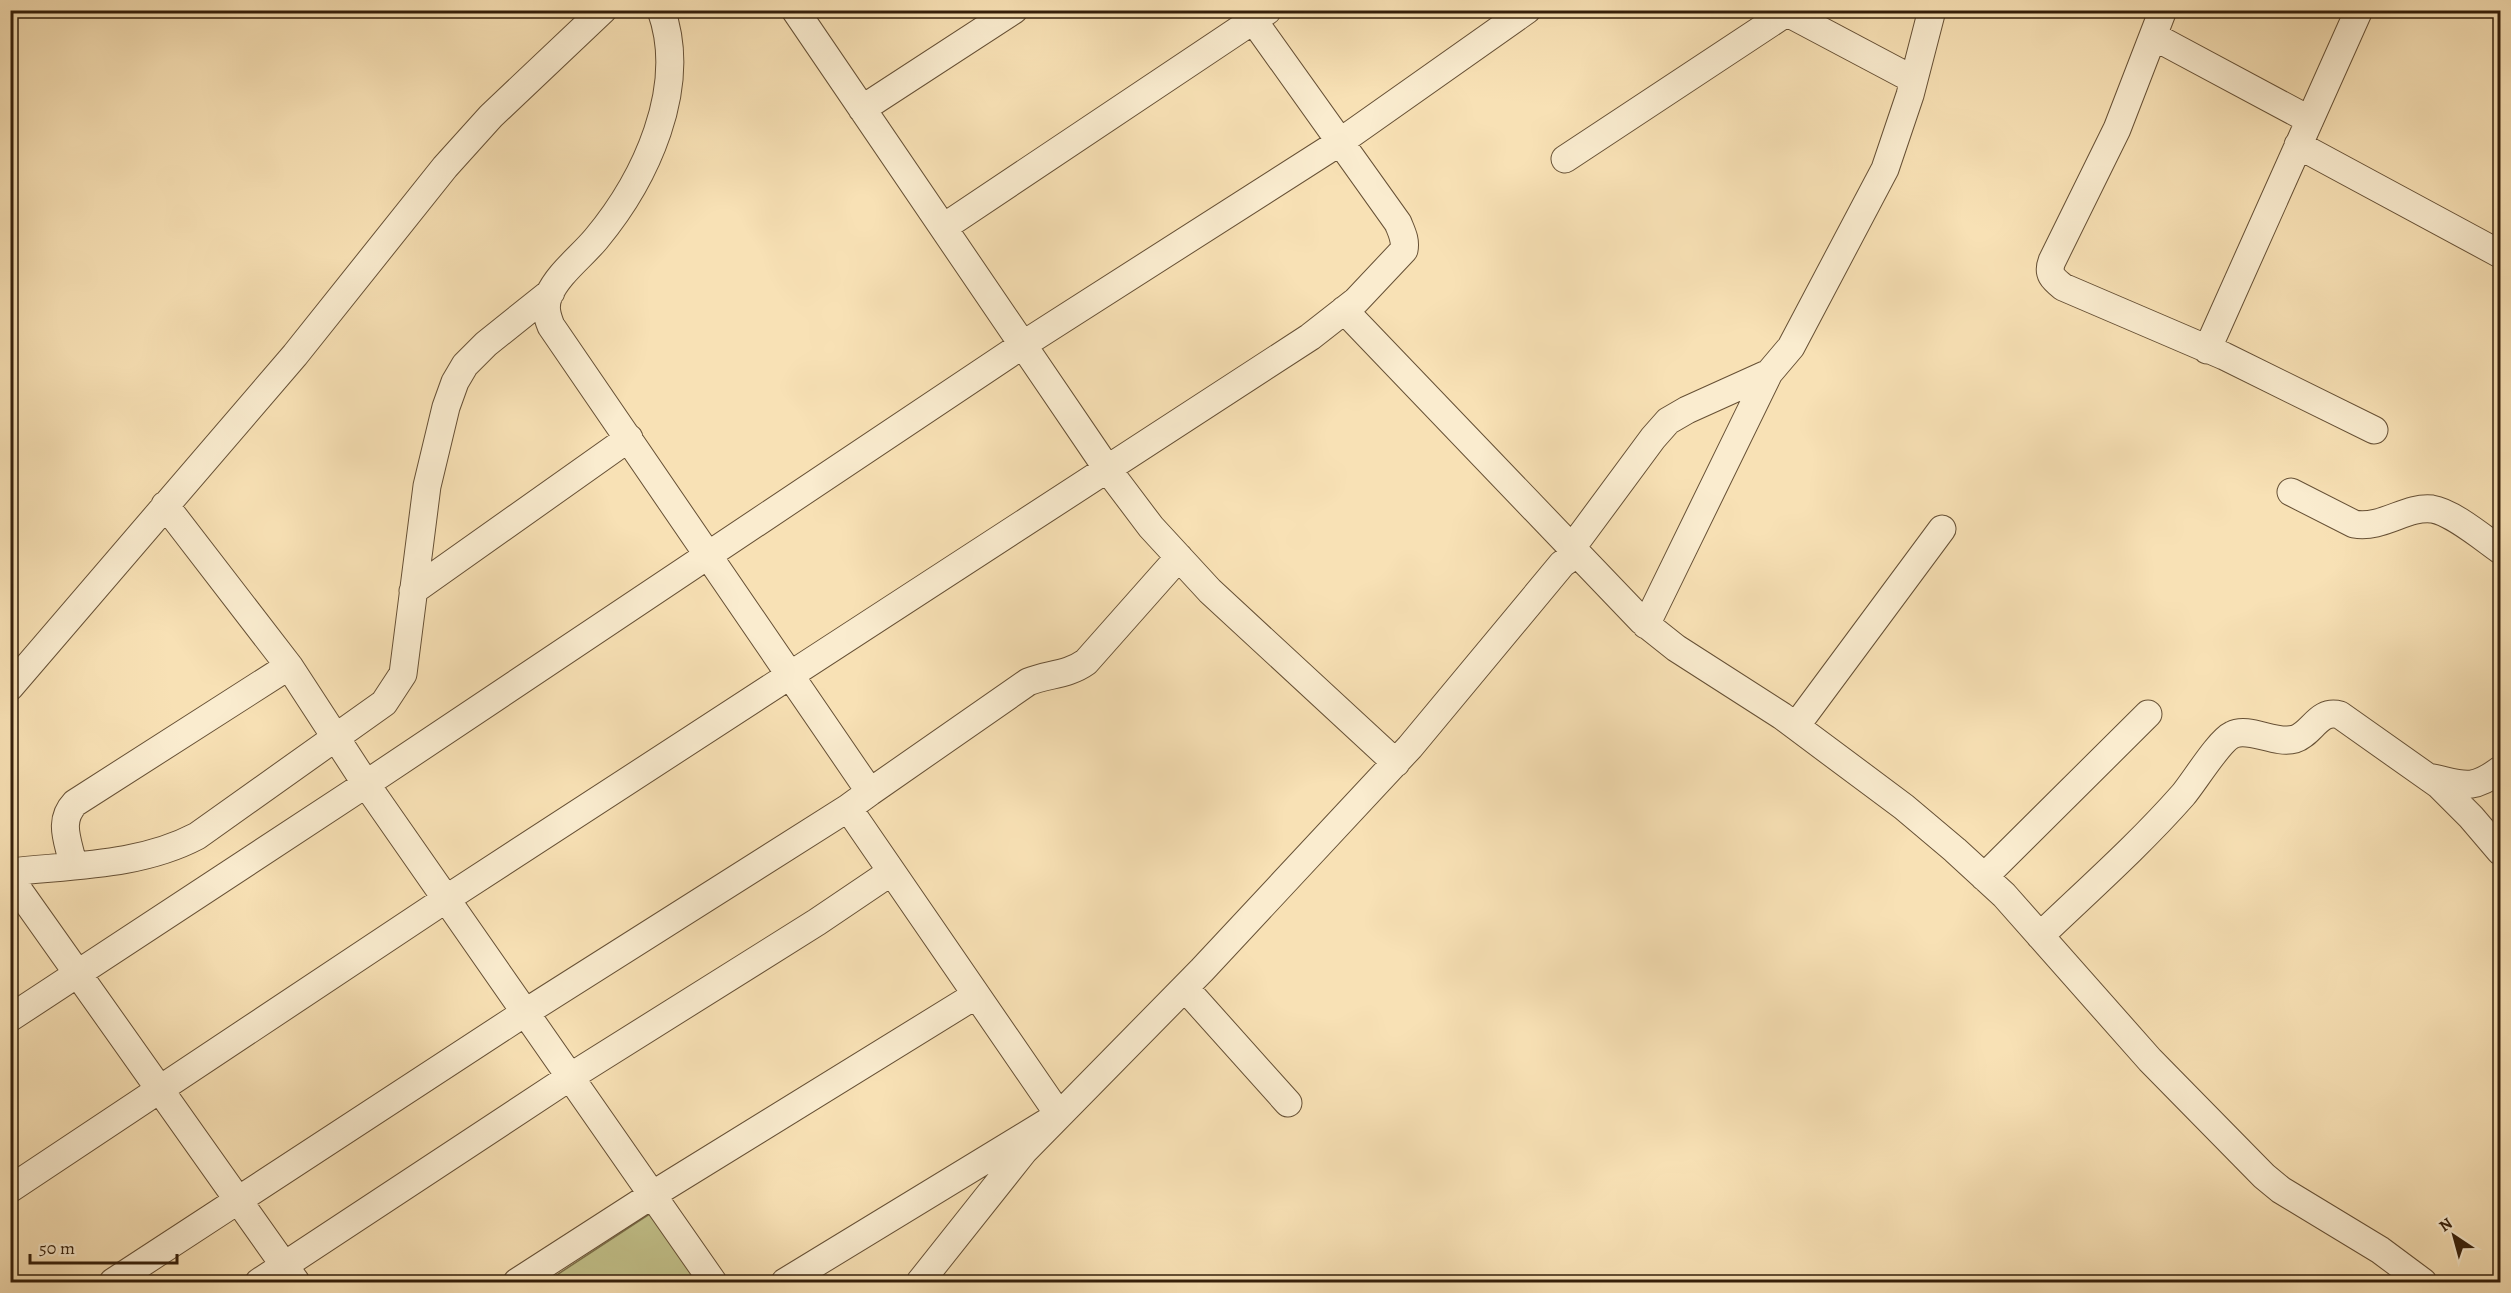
<svg xmlns="http://www.w3.org/2000/svg" width="2511" height="1293" viewBox="0 0 2511 1293" font-family="Alegreya,serif">
<style>
.green{fill:#c2c18a;stroke:#7c704a;stroke-width:1.5}
.lines{fill:none;stroke-linecap:round;stroke-linejoin:round}
.minor-casing{stroke:#665035;stroke-width:29}
.minor{stroke:#faeccf;stroke-width:27}
</style>
<rect width="100%" height="100%" fill="#f8e1b5"/>
<filter id="stains"><feTurbulence type="fractalNoise" baseFrequency=".00333" numOctaves="4"/><feColorMatrix values="0 0 0 0 .2 0 0 0 0 .09 0 0 0 0 .02 0 0 0 .5 -.17"/></filter>
<radialGradient id="worn" r=".72"><stop offset=".6" stop-color="#630" stop-opacity="0"/><stop offset="1" stop-color="#630" stop-opacity=".3"/></radialGradient>
<path class="green" d="M651,1213L700,1282H546Z"/>
<g class="lines">
<defs>
<path id="minor" d="M661,10C689,88 645,180 596,239C581,257 558,274 549,295C544,306 547,316 551,326L870,792L848,808L1059,1115L785,1282
M795,10L1108,470L1151,527L1210,591L1396,763
M1782,10L1914,80
M2163,10L2117,129L2052,261C2047,274 2053,279 2063,287L2224,356L2374,430
M2155,37L2310,120
M862,109L1014,10
M2298,145L2500,254
M1565,159L1786,13
M944,227L1267,11
M1344,310L1642,621L1676,648L1782,716L1904,807L1955,850L2004,895L2150,1060L2264,1176L2281,1190L2380,1250L2423,1282
M2207,350L2359,10
M2291,492L2354,524C2383,529 2406,506 2432,509C2452,512 2483,538 2500,550
M165,505L289,666L366,784L713,1282
M1571,549L1653,438L1668,421L1687,410L1769,373L1791,347L1885,169L1910,95L1932,10
M413,591L629,438
M1646,625L1769,373
M10,687L295,355L445,167L491,116L603,10
M1796,726L1942,529
M2428,777C2463,784 2470,792 2500,770
M870,792L1028,682C1048,674 1068,675 1086,662L1179,557
M73,865C69,842 57,822 75,803L289,666
M10,872C73,865 140,866 197,836L384,703L403,674L427,486L446,407L455,382L465,365L486,344L551,292
M1984,877L2148,714
M10,878L296,1282
M2040,936C2088,890 2139,845 2183,795C2194,782 2219,741 2232,735C2249,726 2275,745 2295,739C2313,733 2318,709 2340,715L2439,785L2471,817L2500,851
M1185,988L1288,1103
M10,1018L366,784L1024,344L1340,142L1527,10
M10,1189L446,899L1310,337L1356,301L1404,250C1406,240 1402,233 1398,223L1246,10
M113,1282L526,1012L848,808
M259,1282L570,1077L817,922L891,872
M517,1282L652,1195L976,995
M920,1282L1024,1151L1202,970L1410,747L1562,564L1576,554"/>
</defs>
<use href="#minor" class="minor-casing"/>
<use href="#minor" class="minor"/>
</g>
<rect width="2511" height="1293" fill="none" stroke="#f8e1b5" stroke-width="36"/>
<rect x="12" y="12" width="2487" height="1269" fill="none" stroke="#351f0a" stroke-width="3"/>
<rect x="18" y="18" width="2475" height="1257" fill="none" stroke="#351f0a" stroke-width="1.5"/>
<g transform="translate(2454 1236) rotate(324)" stroke="#faeccf" stroke-width="4.5" paint-order="stroke">
<path d="M0-4.5L10 22L0 15L-10 22Z" fill="#351f0a"/>
<text y="-9" font-size="16" font-weight="bold" text-anchor="middle" fill="#351f0a">N</text>
</g>
<path d="M30 1254v9h147v-9" fill="none" stroke="#351f0a" stroke-width="3"/>
<text x="39" y="1254" font-size="18" fill="#351f0a" stroke="#faeccf" stroke-width="4.5" paint-order="stroke">50 m</text>
<rect width="100%" height="100%" filter="url(#stains)"/>
<rect width="100%" height="100%" fill="url(#worn)"/>
</svg>
